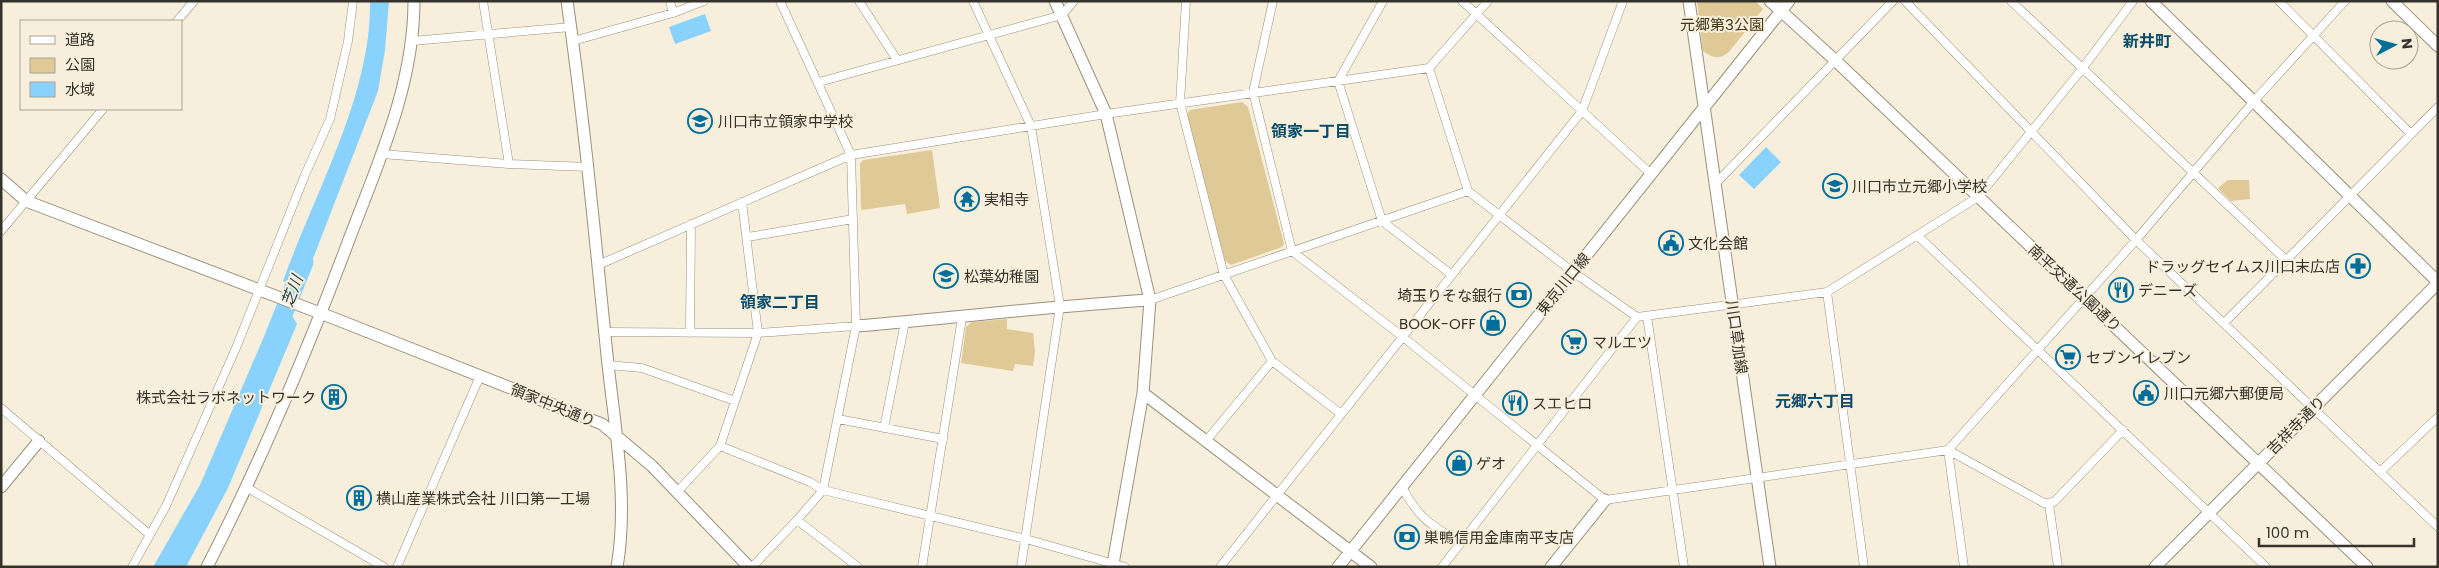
<svg xmlns="http://www.w3.org/2000/svg" width="2439" height="568" viewBox="0 0 2439 568" font-family="Poppins,'Noto Sans JP',sans-serif">
<style>
.green{fill:#dec997}
.water{fill:#88d2fd}
.lines{fill:none;stroke-linecap:round;stroke-linejoin:round}
.river{stroke:#88d2fd;stroke-width:19}
.street-casing{stroke:#99917f;stroke-width:9}
.secondary-casing{stroke:#99917f;stroke-width:13}
.street{stroke:#fff;stroke-width:8}
.secondary{stroke:#fff;stroke-width:11}
.labels{text-anchor:middle;dominant-baseline:central;stroke-width:4;stroke-linejoin:round;paint-order:stroke}
.park-label{font-size:15px;fill:#423617;stroke:#f7efdb}
.poi-label{font-size:15px;fill:#35322b;stroke:#f7efdb;text-anchor:start}
.street-label{font-size:15px;fill:#35322b;stroke:#f7efdb}
.neighbourhood-label{font-size:16px;font-weight:bold;fill:#084c6a;stroke:#f7efdb}
.water-label{font-size:16px;font-style:italic;fill:#1b3c4e;stroke:#f7efdb}
</style>
<rect width="100%" height="100%" fill="#f7efdb"/>
<path class="green" d="M1697,1H1755L1763,9L1729,52C1719,60 1712,58 1703,51Z
M1242,102L1248,107L1284,244L1282,247L1231,265L1225,261L1187,114L1190,110Z
M932,150L940,208L907,214L905,204L861,210L860,164L863,160Z
M2228,180H2249L2250,199L2231,201L2218,188Z
M1007,319V329L1033,333L1035,351L1033,366L1015,364L1013,371L961,363L966,327L972,322Z"/>
<path class="water" d="M370,1H389L385,50L378,91L302,287L283,281C314,194 372,94 370,1Z
M705,14L711,31L675,44L669,27Z
M1766,147L1781,162L1754,189L1739,175Z
M275,311L293,317L297,324L228,488L186,567H153L200,485Z"/>
<g class="lines">
<path class="river" d="M274,337L304,262"/>
<defs>
<path id="street" d="M483,1L509,164
M670,1L673,13
M859,1L897,60
M973,1L1031,126L1060,306L1021,567
M1186,1L1180,103L1224,275L1272,361L1341,414
M1273,1L1253,92L1292,251L1403,337L1605,500L1948,450L2136,240L2254,101L2345,1
M1383,1L1338,81L1382,221L1452,275
M1462,1L1651,174
M1905,1L2136,240L2438,527
M2011,1L2286,260
M2279,1L2411,134
M177,21L194,1
M412,41L571,27
M573,41L673,13L704,1
M1429,68L1468,191L1573,272L1637,317L1827,292L1978,197L2082,69L2133,1
M819,82L1062,15L1074,1
M382,154L509,164L589,167
M1715,184L1893,1
M1,231L103,109
M1918,236L2266,567
M748,237L853,219
M598,265L851,155L1106,114L1429,68L1488,1
M1827,292L1864,567
M1150,300L1468,191
M1647,316L1684,567
M2224,323L2438,107
M605,332L758,333L856,326
M690,333L691,224
M608,365L642,368L735,401
M1,408L150,535
M838,419L943,439
M884,428L905,322
M1206,441L1272,361
M720,446L810,482L823,490L1026,539L1125,567
M1948,450L2044,503L2054,502L2123,430
M1948,450L1964,567
M2380,472L2438,417
M246,487L384,567
M1402,487C1419,519 1431,525 1461,543
M677,492L720,446L758,333L742,202
M2049,504L2058,567
M797,520L858,567
M132,567L166,506L236,348L305,175L330,119L348,41L353,1
M397,567L480,376
M752,567L797,520L823,490L856,326L851,155L780,1
M922,567L962,318
M1220,567L1582,111L1623,1
M1442,567L1637,317"/>
<path id="secondary" d="M567,1C584,119 595,237 607,355C614,424 629,498 617,567
M1055,1L1106,114L1150,300L1143,393L1113,564
M1689,1L1770,567
M1770,1L1836,61L2367,567
M2151,1L2438,282
M2392,1L2438,46
M1,179L26,201L333,318L602,424L652,466L749,567
M856,326C954,318 1051,306 1150,300
M1143,393L1371,567
M1,487L39,441
M207,567C262,460 308,349 350,237C379,161 414,84 414,1
M1338,567L1789,1
M1551,567L1605,500
M2155,567L2438,283"/>
</defs>
<use href="#street" class="street-casing"/>
<use href="#secondary" class="secondary-casing"/>
<use href="#street" class="street"/>
<use href="#secondary" class="secondary"/>
</g>
<defs>
<symbol id="school-ring" viewBox="-11 -11 22 22"><circle r="9.5" fill="#f7efdb" stroke="#006e9a" stroke-width="1.5"/><path d="M0-5L7-2L0 1L-7-2ZM-4 1L0 2.5L4 1V4Q0 6-4 4Z" fill="#006e9a"/></symbol>
<symbol id="temple-ring" viewBox="-11 -11 22 22"><circle r="9.5" fill="#f7efdb" stroke="#006e9a" stroke-width="1.5"/><path d="M0-6L5-2H3V0L6.5 2.5H4V6H1.5V3h-3V6H-4V2.5H-6.5L-3 0V-2H-5Z" fill="#006e9a"/></symbol>
<symbol id="civic-ring" viewBox="-11 -11 22 22"><circle r="9.5" fill="#f7efdb" stroke="#006e9a" stroke-width="1.5"/><path d="M-.6-6.5H3V-4.5H.6V-3L4-1V1h2V6H-6V1h2V-1L-.6-3ZM-1.2 2.5V6h2.4V2.5Z" fill="#006e9a"/></symbol>
<symbol id="pharmacy-ring" viewBox="-11 -11 22 22"><circle r="9.5" fill="#f7efdb" stroke="#006e9a" stroke-width="1.5"/><path d="M-2-6h4v4h4v4h-4v4h-4v-4h-4v-4h4Z" fill="#006e9a"/></symbol>
<symbol id="restaurant-ring" viewBox="-11 -11 22 22"><circle r="9.5" fill="#f7efdb" stroke="#006e9a" stroke-width="1.5"/><path d="M-5-6h1v4h1v-4h1v4h1v-4h1v5L-1.5 .5V6h-2V.5L-5-1ZM5-6V6H3V1.5H1.5Q1.5-4 5-6Z" fill="#006e9a"/></symbol>
<symbol id="bank-ring" viewBox="-11 -11 22 22"><circle r="9.5" fill="#f7efdb" stroke="#006e9a" stroke-width="1.5"/><path d="M-6-4H6V4H-6ZM0-2.3a2.3 2.3 0 1 0 0 4.6a2.3 2.3 0 1 0 0-4.6Z" fill="#006e9a"/></symbol>
<symbol id="shop-ring" viewBox="-11 -11 22 22"><circle r="9.5" fill="#f7efdb" stroke="#006e9a" stroke-width="1.5"/><path d="M-5-2.5h2.3a2.7 3.5 0 0 1 5.4 0H5L5.5 6h-11ZM-1.5-2.5h3a1.5 2.3 0 0 0-3 0Z" fill="#006e9a"/></symbol>
<symbol id="supermarket-ring" viewBox="-11 -11 22 22"><circle r="9.5" fill="#f7efdb" stroke="#006e9a" stroke-width="1.5"/><path d="M-6-5.5h2.5l.6 2H6L4.5 2H-2.5L-4.4-4H-6ZM-1.5 3.2a1.3 1.3 0 1 0 .1 0ZM3 3.2a1.3 1.3 0 1 0 .1 0Z" fill="#006e9a"/></symbol>
<symbol id="building-ring" viewBox="-11 -11 22 22"><circle r="9.5" fill="#f7efdb" stroke="#006e9a" stroke-width="1.5"/><path d="M-4-6H4V6H1V3H-1V6H-4ZM-2.5-4.3h1.7v1.8h-1.7ZM.8-4.3h1.7v1.8H.8ZM-2.5-1h1.7V.8h-1.7ZM.8-1h1.7V.8H.8Z" fill="#006e9a"/></symbol>
</defs>
<g fill-rule="evenodd">
<use href="#school-ring" x="686" y="107" width="28" height="28"/>
<use href="#school-ring" x="1821" y="172" width="28" height="28"/>
<use href="#temple-ring" x="953" y="185" width="28" height="28"/>
<use href="#civic-ring" x="1657" y="229" width="28" height="28"/>
<use href="#pharmacy-ring" x="2344" y="252" width="28" height="28"/>
<use href="#school-ring" x="932" y="262" width="28" height="28"/>
<use href="#restaurant-ring" x="2107" y="276" width="28" height="28"/>
<use href="#bank-ring" x="1505" y="281" width="28" height="28"/>
<use href="#shop-ring" x="1479" y="309" width="28" height="28"/>
<use href="#supermarket-ring" x="1560" y="328" width="28" height="28"/>
<use href="#supermarket-ring" x="2054" y="343" width="28" height="28"/>
<use href="#civic-ring" x="2132" y="379" width="28" height="28"/>
<use href="#building-ring" x="320" y="383" width="28" height="28"/>
<use href="#restaurant-ring" x="1501" y="389" width="28" height="28"/>
<use href="#shop-ring" x="1445" y="449" width="28" height="28"/>
<use href="#building-ring" x="345" y="484" width="28" height="28"/>
<use href="#bank-ring" x="1393" y="523" width="28" height="28"/>
</g>
<g class="labels">
<g class="park-label">
<text x="1722" y="24">元郷第3公園</text>
</g>
<g class="poi-label">
<text x="718" y="121">川口市立領家中学校</text>
<text x="1852" y="186">川口市立元郷小学校</text>
<text x="984" y="199">実相寺</text>
<text x="1688" y="243">文化会館</text>
<text x="2340" y="266" text-anchor="end">ドラッグセイムス川口末広店</text>
<text x="964" y="276">松葉幼稚園</text>
<text x="2138" y="290">デニーズ</text>
<text x="1502" y="295" text-anchor="end">埼玉りそな銀行</text>
<text x="1476" y="323" text-anchor="end">BOOK-OFF</text>
<text x="1592" y="342">マルエツ</text>
<text x="2086" y="357">セブンイレブン</text>
<text x="2164" y="393">川口元郷六郵便局</text>
<text x="316" y="397" text-anchor="end">株式会社ラボネットワーク</text>
<text x="1532" y="403">スエヒロ</text>
<text x="1476" y="463">ゲオ</text>
<text x="376" y="498">横山産業株式会社 川口第一工場</text>
<text x="1424" y="537">巣鴨信用金庫南平支店</text>
</g>
<g class="street-label">
<text transform="translate(1563 284) rotate(-51)">東京川口線</text>
<text transform="translate(2075 288) rotate(43)">南平交通公園通り</text>
<text transform="translate(1737 337) rotate(82)">川口草加線</text>
<text transform="translate(553 405) rotate(22)">領家中央通り</text>
<text transform="translate(2296 425) rotate(-45)">吉祥寺通り</text>
</g>
<g class="neighbourhood-label">
<text x="2147" y="41">新井町</text>
<text x="1311" y="131">領家一丁目</text>
<text x="780" y="302">領家二丁目</text>
<text x="1815" y="401">元郷六丁目</text>
</g>
<g class="water-label">
<text transform="translate(292 291) rotate(-69)">芝川</text>
</g>
</g>
<rect width="2439" height="568" fill="none" stroke="#35322b" stroke-width="5"/>
<rect x="20" y="20" width="162" height="90" fill="#f7efdb" stroke="#a9a395"/>
<rect x="30" y="36" width="25" height="8" fill="#ffffff" stroke="#a9a395"/>
<text x="65" y="45" font-size="15" fill="#35322b">道路</text>
<rect x="30" y="58" width="25" height="15" fill="#dec997" stroke="#a9a395"/>
<text x="65" y="70" font-size="15" fill="#35322b">公園</text>
<rect x="30" y="82" width="25" height="15" fill="#88d2fd" stroke="#a9a395"/>
<text x="65" y="95" font-size="15" fill="#35322b">水域</text>
<g transform="translate(2394 45) rotate(84)"><circle r="24" fill="#f7efdb" stroke="#a9a395"/>
<path d="M0-4L9 19L0 12L-9 19Z" fill="#006e9a"/>
<text y="-8" font-size="14" font-weight="bold" text-anchor="middle" fill="#35322b">N</text>
</g>
<path d="M2259 538v8h155v-8" fill="none" stroke="#35322b" stroke-width="2.5"/>
<text x="2266" y="538" font-size="15" fill="#35322b" stroke="#f7efdb" stroke-width="4" paint-order="stroke">100 m</text>
</svg>
